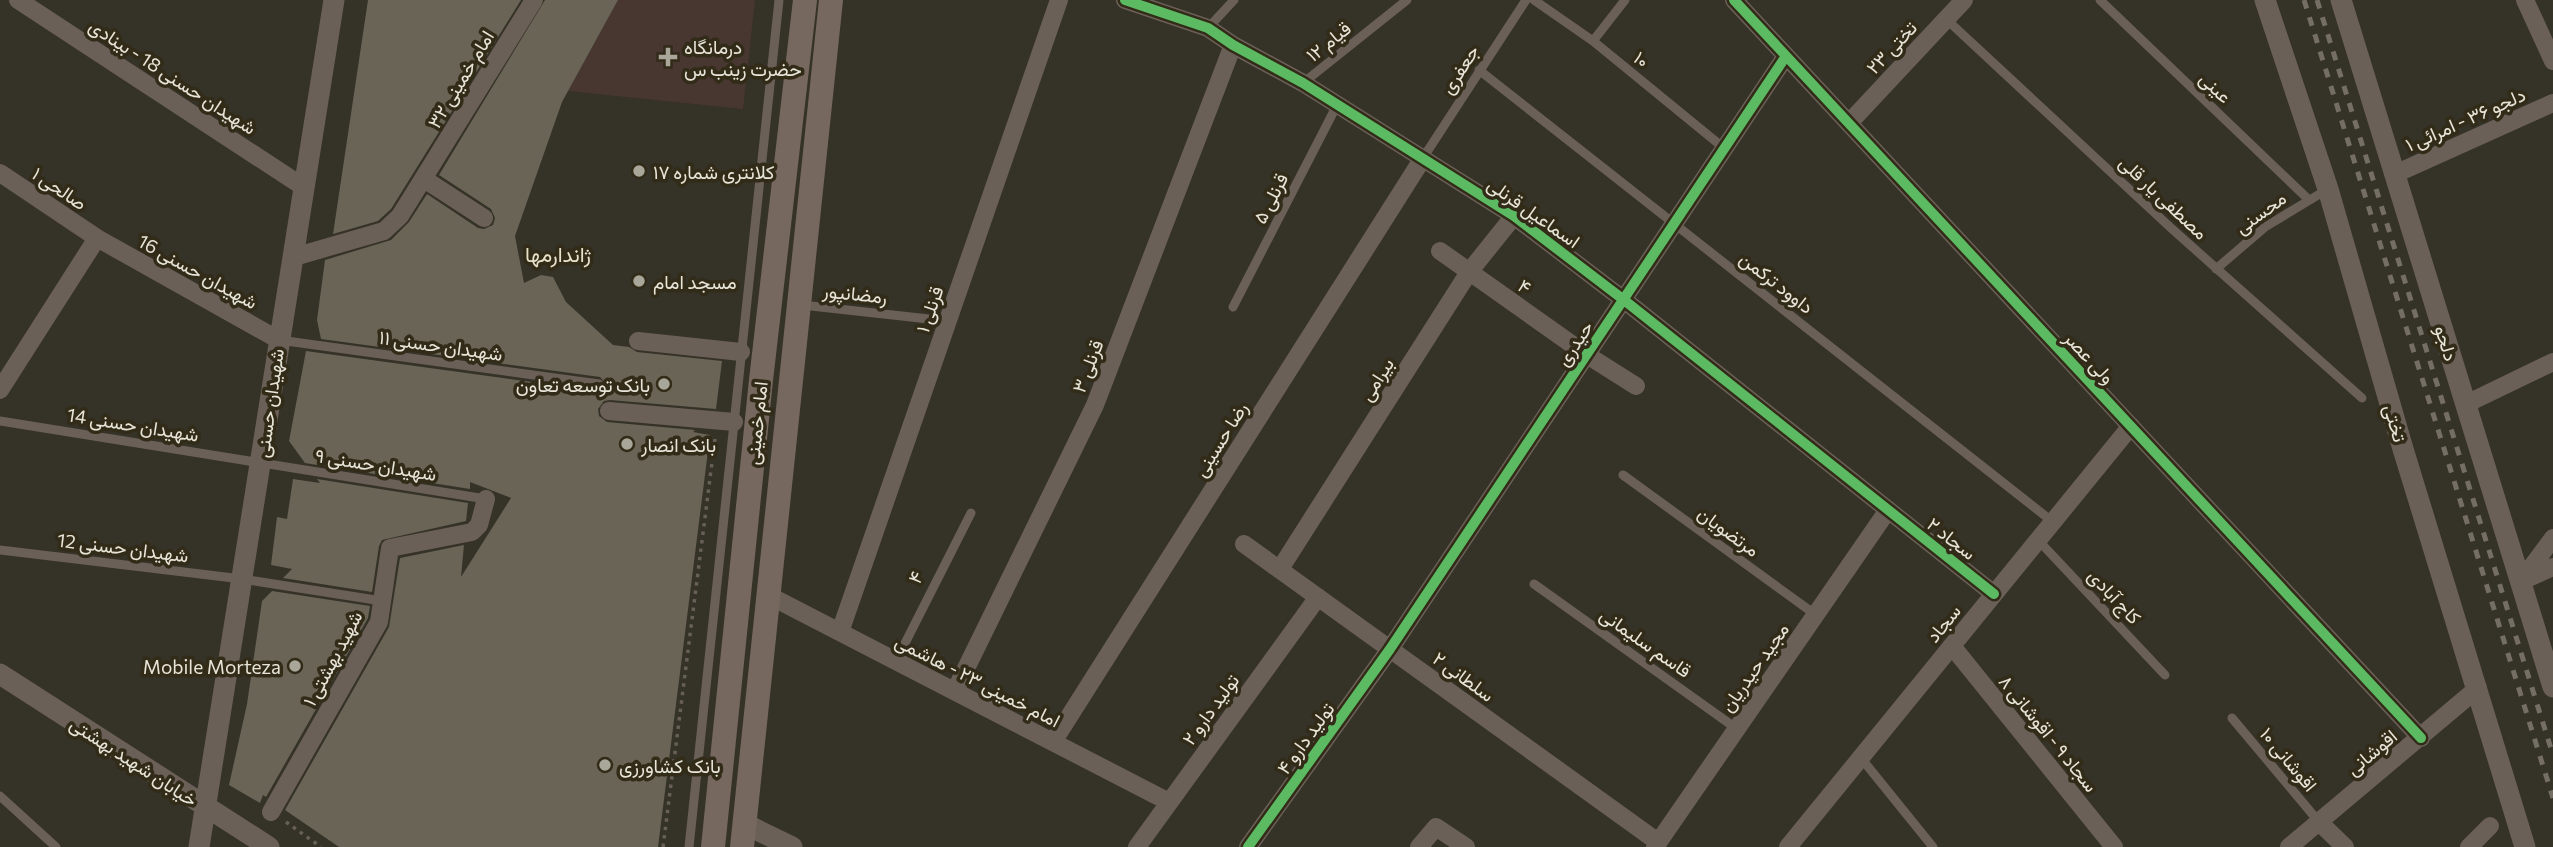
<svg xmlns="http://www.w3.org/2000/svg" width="2553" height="847" viewBox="0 0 2553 847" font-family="Commissioner,Vazirmatn,sans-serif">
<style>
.medical{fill:#483731}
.building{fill:#696455}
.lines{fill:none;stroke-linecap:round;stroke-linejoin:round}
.path{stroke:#675f58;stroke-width:3.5;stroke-dasharray:3.5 5;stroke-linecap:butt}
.service{stroke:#6b6057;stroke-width:9}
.minor{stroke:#6b6057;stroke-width:18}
.tertiary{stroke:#6b6057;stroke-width:21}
.secondary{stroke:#76685e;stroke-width:24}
.rail{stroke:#756e65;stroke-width:5;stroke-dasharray:9 9;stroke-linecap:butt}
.cycleway-casing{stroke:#312b18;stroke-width:15}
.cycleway{stroke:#5cba63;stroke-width:10}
.poi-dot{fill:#a9a69a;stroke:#312b18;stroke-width:2.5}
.labels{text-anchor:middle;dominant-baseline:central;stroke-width:7;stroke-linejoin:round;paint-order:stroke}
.street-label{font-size:19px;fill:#e7e4d8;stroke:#312b18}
.poi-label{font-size:19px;fill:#e7e4d8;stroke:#312b18;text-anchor:start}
.neighbourhood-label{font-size:21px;fill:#e9e2ca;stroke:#312b18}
</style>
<rect width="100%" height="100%" fill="#353228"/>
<path class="medical" d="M618,0H755L743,109L568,91Z"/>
<path class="building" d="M368,0H521L391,209L378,221L333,234Z
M545,0H618L562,102L515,236L524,283L541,275L553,277L566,302L613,345L629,347L637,352L722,361L716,409L610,400L604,401L598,409L599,416L607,422L695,430L693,432L710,435L658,847H339L285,810L389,627L400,558L464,545L461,577L511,498L470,482V489L305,463L289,441L306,351L598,391L604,389L606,384L600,377L321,339L317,320L325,260L391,240L409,222L427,194L478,228L484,229L493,225L495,218L491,209L439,175Z
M293,479L320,483L317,479L468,503L466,521L382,540L379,546L372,592L283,578L292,569L271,565L277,517L287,519Z
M272,591L370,606L368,618L266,797L263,795L260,803L229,785L247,704L262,601Z"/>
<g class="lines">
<path class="path" d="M286,822L321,847
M663,847L715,439"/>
<path class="service" d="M1534,0L1593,41L1725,149
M2100,0L2308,199
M1946,19L2171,228L2362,398
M1208,28L1234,0
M1593,41L1625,0
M1479,70L2053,522
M1303,83L1407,0
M1423,158L1526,0
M2216,269L2265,227L2328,189
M802,305L947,321
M1233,307L1337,105
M279,340L599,384
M0,421L486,499
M1623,475L1816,615
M2038,540L2165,675
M0,550L242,579L382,601
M1534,584L1737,729
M896,661L971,513
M2232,718L2319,822
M1861,758L1933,847
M0,796L56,847
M689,847L779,0"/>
<path class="minor" d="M18,0L305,188
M1125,0L1208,28L1233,45L1303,83L1514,216L1624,300L1994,594
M1734,0L2421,738
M2525,0L2553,61
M1849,123L1964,0
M0,173L97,238L279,340
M2395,174L2553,103
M424,179L484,218
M1440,251L1587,355L1636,386
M294,257L384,231L400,216L534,0
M638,341L741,352
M0,390L97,238
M2466,404L2553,362
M609,411L734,422
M1244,544L1658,842
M1280,569L1469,272L1514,216
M2524,580L2553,567
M2521,581L2553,538
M768,595L1169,802
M840,632L1059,0
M1952,646L2114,847
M955,691L1095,405L1233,45
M1053,742L1423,158
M271,812L379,622L390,548L472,532L479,525L486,499
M2319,822L2345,847
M1137,847L1318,597
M1248,847L1390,649L1786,56
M1419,847L1436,827L1466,847
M1655,847L1888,510
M1788,847L2131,426
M2289,847L2478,688
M2469,847L2490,826"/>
<path class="tertiary" d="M2265,0L2328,189L2403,449L2525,847
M2341,0L2553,687
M0,674L269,847
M745,824L792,847
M199,847L334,0"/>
<path class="secondary" d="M713,847L761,380L805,0
M742,847L831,0"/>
<path class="rail" d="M2304,0L2553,798
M2317,0L2553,755"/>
<defs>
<path id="cycleway" d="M1125,0L1208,28L1233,45L1303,83L1514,216L1624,300L1994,594
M1734,0L2421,738
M1248,847L1390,649L1786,56"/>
</defs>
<use href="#cycleway" class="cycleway-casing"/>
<use href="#cycleway" class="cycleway"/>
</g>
<g class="poi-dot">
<path d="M664.5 46.5h7v7h7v7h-7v7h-7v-7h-7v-7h7z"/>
<circle cx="639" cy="171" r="7"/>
<circle cx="639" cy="281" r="7"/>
<circle cx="664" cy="384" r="7"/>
<circle cx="627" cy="444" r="7"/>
<circle cx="295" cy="666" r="7"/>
<circle cx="605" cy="765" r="7"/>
</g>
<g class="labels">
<g class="street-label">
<text transform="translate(1328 41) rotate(-39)">۱۲ قیام</text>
<text transform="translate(1891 47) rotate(-47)">تختی ۲۳</text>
<text transform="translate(1642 59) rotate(39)">۱۰</text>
<text transform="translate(1459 69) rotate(-57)">جعفری</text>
<text transform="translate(173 76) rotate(33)">شهیدان حسنی 18 - بینادی</text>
<text transform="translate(460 79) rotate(-59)">امام خمینی ۳۲</text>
<text transform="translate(2216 87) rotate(44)">عینی</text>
<text transform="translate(2465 119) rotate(-24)">دلجو ۳۶ - امرائی ۱</text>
<text transform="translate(60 188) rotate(34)">صالحی ۱</text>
<text transform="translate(2164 197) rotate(43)">مصطفی یار قلی</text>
<text transform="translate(1270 198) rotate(-63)">قرنلی ۵</text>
<text transform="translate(1534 212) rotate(35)">اسماعیل قرنلی</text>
<text transform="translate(2260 212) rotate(-36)">محسنی</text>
<text transform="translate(198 271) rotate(29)">شهیدان حسنی 16</text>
<text transform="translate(1777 282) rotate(38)">داوود ترکمن</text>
<text transform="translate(1525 286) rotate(35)">۴</text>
<text transform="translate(855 293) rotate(6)">رمضانپور</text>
<text transform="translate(929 309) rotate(-71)">قرنلی ۱</text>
<text transform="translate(1574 343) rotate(-56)">حیدری</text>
<text transform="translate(2447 343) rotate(73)">دلجو</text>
<text transform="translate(441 345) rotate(8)">شهیدان حسنی ۱۱</text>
<text transform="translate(2090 357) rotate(47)">ولی عصر</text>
<text transform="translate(1087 366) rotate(-69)">قرنلی ۳</text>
<text transform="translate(1376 379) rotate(-58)">بیرامی</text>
<text transform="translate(269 403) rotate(-82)">شهیدان حسنی</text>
<text transform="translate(756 423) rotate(-84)">امام خمینی</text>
<text transform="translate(2396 423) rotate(74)">تختی</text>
<text transform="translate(133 424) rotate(9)">شهیدان حسنی 14</text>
<text transform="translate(1220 439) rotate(-58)">رضا حسینی</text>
<text transform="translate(376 464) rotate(9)">شهیدان حسنی ۹</text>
<text transform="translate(1729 531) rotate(36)">مرتضویان</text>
<text transform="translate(1952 538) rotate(38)">سجاد ۲</text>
<text transform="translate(123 547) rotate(7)">شهیدان حسنی 12</text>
<text transform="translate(915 577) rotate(-63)">۴</text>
<text transform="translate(2115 596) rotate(47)">کاج آبادی</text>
<text transform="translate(1943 623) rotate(-51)">سجاد</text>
<text transform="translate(1646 642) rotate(35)">قاسم سلیمانی</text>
<text transform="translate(332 658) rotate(-62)">شهید بهشتی ۱</text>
<text transform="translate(1754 667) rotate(-55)">مجید حیدریان</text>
<text transform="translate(1464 676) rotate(36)">۲ سلطانی</text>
<text transform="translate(978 680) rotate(27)">امام خمینی ۲۳ - هاشمی</text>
<text transform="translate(1210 709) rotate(-54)">تولید دارو ۲</text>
<text transform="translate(2049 733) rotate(51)">سجاد ۹ - اقوشانی ۸</text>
<text transform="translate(1305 738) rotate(-54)">تولید دارو ۴</text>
<text transform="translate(2371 752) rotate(-40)">اقوشانی</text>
<text transform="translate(2289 759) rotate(50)">اقوشانی ۱۰</text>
<text transform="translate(134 761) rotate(33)">خیابان شهید بهشتی</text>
</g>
<g class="poi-label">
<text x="684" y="46">درمانگاه<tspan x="684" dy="22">حضرت زینب س</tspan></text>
<text x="653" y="171">کلانتری شماره ۱۷</text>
<text x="653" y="281">مسجد امام</text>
<text x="650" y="384" text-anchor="end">بانک توسعه تعاون</text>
<text x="641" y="444">بانک انصار</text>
<text x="281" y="666" text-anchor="end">Mobile Morteza</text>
<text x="619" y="765">بانک کشاورزی</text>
</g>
<g class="neighbourhood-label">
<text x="558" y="253">ژاندارمها</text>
</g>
</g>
</svg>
